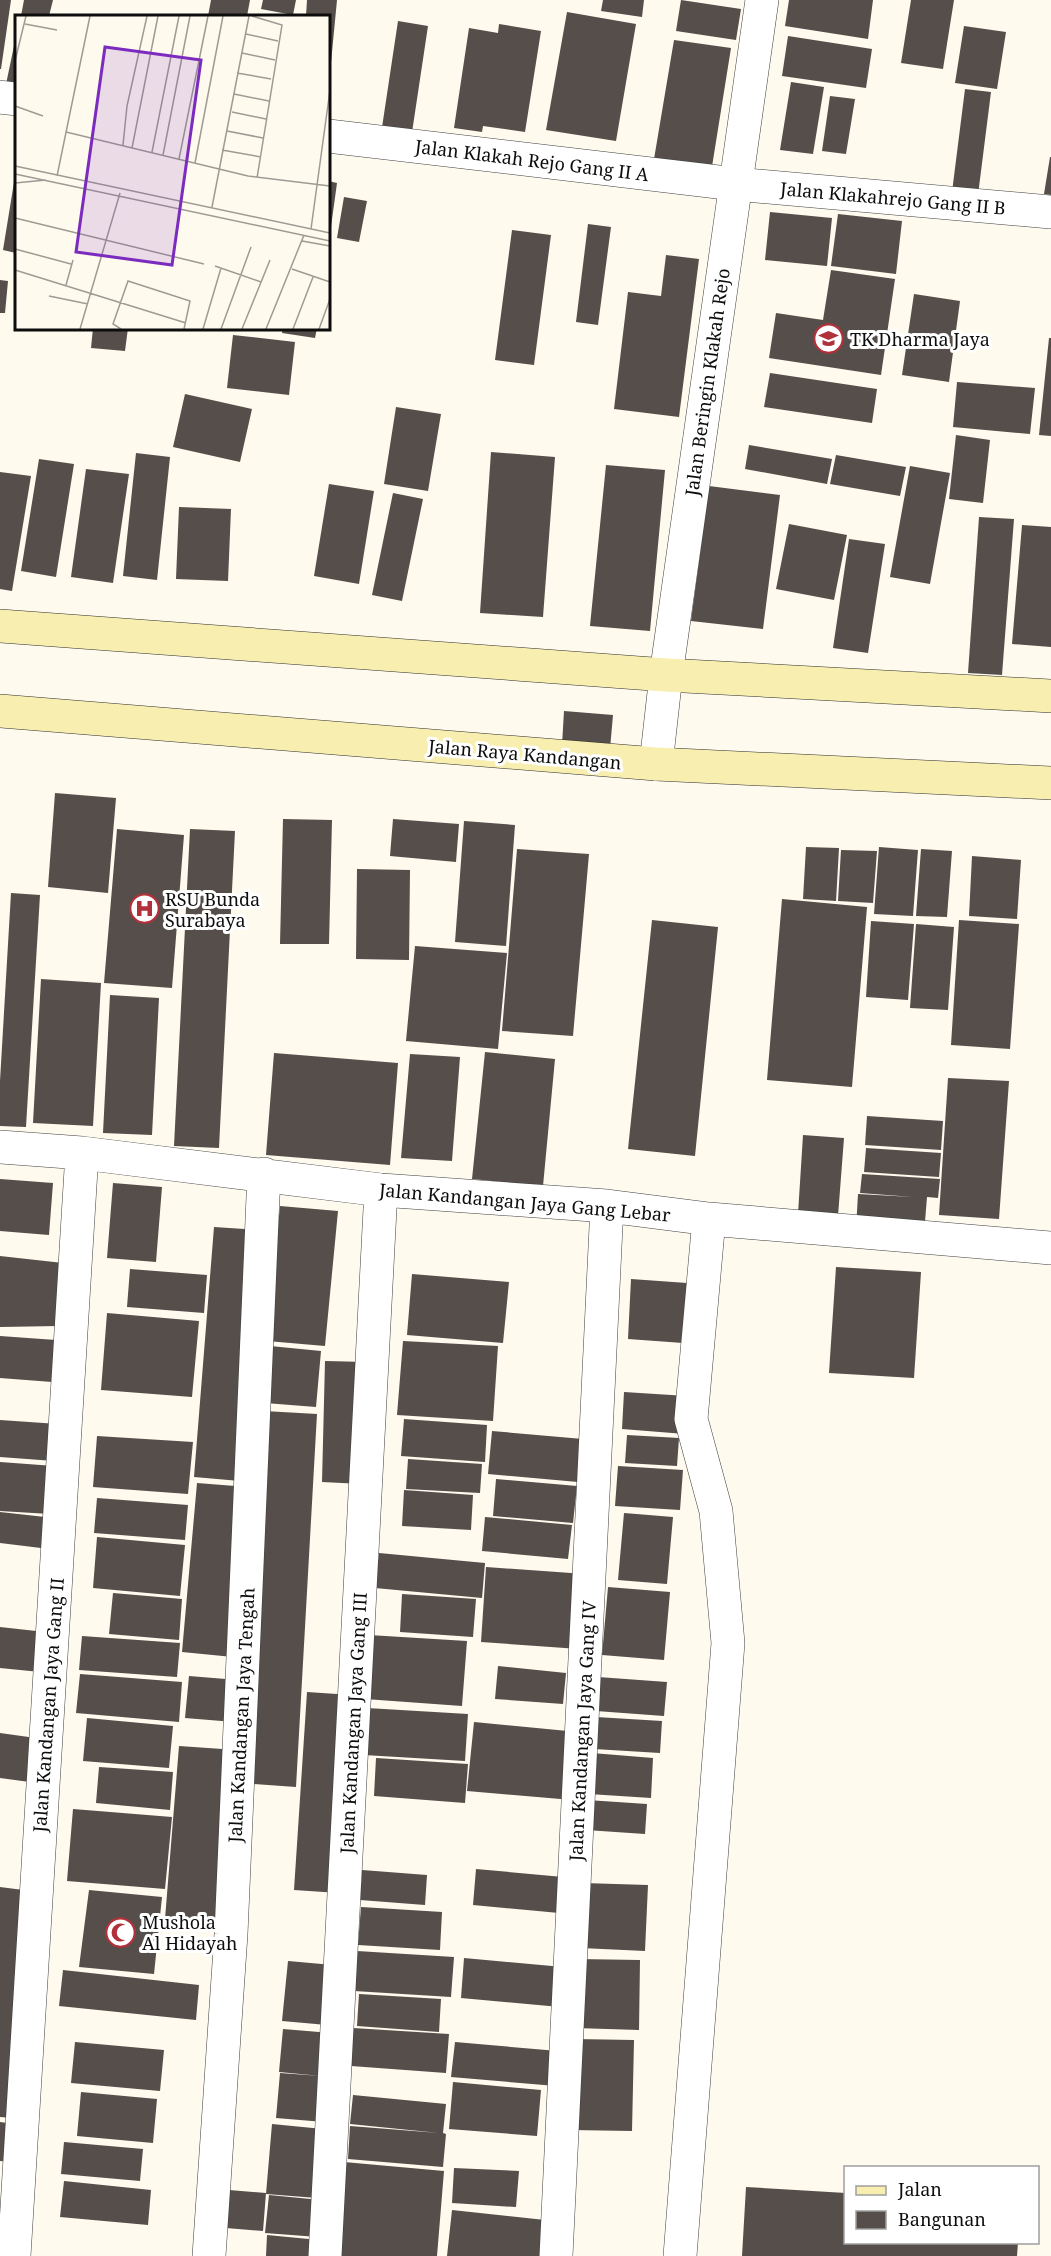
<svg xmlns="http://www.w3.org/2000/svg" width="1051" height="2256" viewBox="0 0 1051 2256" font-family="'Noto Serif',serif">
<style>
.building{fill:#554e4a}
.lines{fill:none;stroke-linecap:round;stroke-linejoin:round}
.minor-casing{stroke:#404040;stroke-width:34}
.tertiary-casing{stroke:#404040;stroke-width:34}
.secondary-casing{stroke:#2f2f2f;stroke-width:34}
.minor{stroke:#fff;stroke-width:33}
.tertiary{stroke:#fff;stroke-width:33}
.secondary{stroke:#f8eeaf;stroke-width:33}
.labels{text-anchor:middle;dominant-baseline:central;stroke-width:6;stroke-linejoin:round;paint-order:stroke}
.street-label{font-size:18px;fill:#0d0d0d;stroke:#fff}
.poi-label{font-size:18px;fill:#0d0d0d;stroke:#fff;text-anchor:start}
.inset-road{fill:none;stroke:#9e9b94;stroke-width:1.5}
.view{fill:#7b2cbf;fill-opacity:0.15;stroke:#7b2cbf;stroke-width:3}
.inset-edge{fill:none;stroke:#0d0d0d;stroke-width:3}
</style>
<rect width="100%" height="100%" fill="#fefaee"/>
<path class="building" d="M0,0H11L1,69H0Z
M24,0H53L49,16H21Z
M211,0H250L247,16H208Z
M263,0H296L293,15L261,9Z
M307,0H337L330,73H328V16H306Z
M603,0H644L642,17L601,11Z
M681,0L741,9L736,40L676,31Z
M789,0H873L868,39L785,26Z
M911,0H954L943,69L901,63Z
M567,12L636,24L616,141L546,130Z
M398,21L428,26L411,139L381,134Z
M499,24L541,31L525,132L483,126L482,132L454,128L469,28L498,33Z
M964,26L1006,32L997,89L955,83Z
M788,36L872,49L866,88L782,76Z
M674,40L731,48L710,179L652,171Z
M15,41H16V91L5,89Z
M791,82L824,87L813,154L780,150Z
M965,89L991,92L978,195L952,192Z
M830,96L855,99L846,154L822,151Z
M1050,157H1051V195L1044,194Z
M15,176H16V253L3,250Z
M328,181L337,183L330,234H328Z
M344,197L367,201L359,242L337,238Z
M770,212L832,218L827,266L765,260Z
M838,214L902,221L896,274L831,266Z
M588,224L611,227L598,325L576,322Z
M512,230L551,235L534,365L495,360Z
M666,255L699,259L679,417L614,409L628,292L661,296Z
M831,270L895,279L881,375L769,358L776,313L823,320Z
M0,280L8,281L5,313H0Z
M914,294L960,301L949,382L902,375Z
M93,328H128L125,351L91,348Z
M283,328H317L315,338L282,333Z
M233,335L295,342L289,395L227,388Z
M1049,338H1051V436L1039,435Z
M770,373L877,389L872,423L764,407Z
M957,382L1035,388L1030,434L953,427Z
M185,394L252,409L240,462L173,447Z
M396,407L441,414L428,491L384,484Z
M956,435L990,440L983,503L949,499Z
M749,445L832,459L827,484L745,469Z
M491,452L555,457L543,617L480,613Z
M136,453L170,457L157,580L123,576Z
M836,455L906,467L900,496L830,484Z
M39,459L74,464L56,577L21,571Z
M606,465L665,470L650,631L590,626Z
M910,466L950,473L930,584L890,577Z
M86,469L129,474L113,583L71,577Z
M0,472L31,476L12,591L0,589Z
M329,484L374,491L359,584L314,576Z
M709,486L780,495L763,629L691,621Z
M393,493L423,499L402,601L372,595Z
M179,507L231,509L228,581L176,579Z
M979,517L1014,519L1002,675L968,673Z
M789,524L847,535L834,600L776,589Z
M1022,525L1051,527V647L1012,644Z
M849,539L885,544L868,653L833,648Z
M564,711L613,715L610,749L562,745Z
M55,793L116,798L108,893L48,887Z
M283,819L332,820L329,944H280Z
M393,819L459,824L456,862L390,856Z
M464,821L515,825L506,946L455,942Z
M117,829L184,835L172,988L104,983Z
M190,829L235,831L219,1148L174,1146Z
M806,847L839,848L836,901L803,899Z
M879,847L918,850L913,916L874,914Z
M517,849L589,854L573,1036L502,1031Z
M921,849L952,851L947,917L916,916Z
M841,850L877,851L873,903L838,901Z
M972,856L1021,860L1017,919L969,916Z
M357,869L410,870L409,960L356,959Z
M11,893L40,895L26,1127L0,1126V1081Z
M782,899L867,907L852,1087L767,1080Z
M652,920L718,927L695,1156L628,1149Z
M959,920L1019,924L1010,1049L951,1045Z
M871,921L914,924L908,1000L866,997Z
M916,924L954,927L948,1010L910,1008Z
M415,946L507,953L498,1049L406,1041Z
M41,979L101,983L93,1126L33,1123Z
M110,995L159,998L152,1135L103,1133Z
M485,1052L555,1059L543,1186L472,1179Z
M274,1053L398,1063L390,1165L266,1155Z
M410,1054L460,1057L452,1161L401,1158Z
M948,1078L1009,1081L999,1219L939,1215Z
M867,1116L943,1121L941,1150L865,1145Z
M803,1135L844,1138L838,1216L798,1214Z
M866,1148L941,1153L939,1177L864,1172Z
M862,1174L940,1179L938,1198L927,1197L924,1234L856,1229L858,1194L913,1197L860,1193Z
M0,1179L53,1183L49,1235L0,1231Z
M113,1183L162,1187L156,1262L107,1258Z
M280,1206L338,1211L325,1346L267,1341Z
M214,1227L259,1230L240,1481L194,1477Z
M0,1256L63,1263L58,1326L0,1327Z
M836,1267L921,1272L914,1378L829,1373Z
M130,1269L207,1275L204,1313L127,1307Z
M412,1274L509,1282L503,1343L407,1335Z
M631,1279L687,1283L683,1343L628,1339Z
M107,1313L199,1321L192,1397L101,1390Z
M0,1336L56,1340L52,1382L0,1378Z
M403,1341L498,1346L493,1421L397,1415Z
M270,1346L321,1351L316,1407L265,1403Z
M325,1361L367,1362L362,1484L322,1482Z
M624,1392L687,1396L685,1434L622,1429Z
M264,1411L317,1414L296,1787L242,1783Z
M404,1419L487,1425L485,1462L401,1456Z
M0,1420L58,1424L54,1461L0,1457Z
M492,1431L583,1439L578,1482L488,1474Z
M627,1435L679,1438L677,1466L625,1463Z
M97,1436L193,1442L188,1494L93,1487Z
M408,1459L482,1464L480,1493L406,1489Z
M0,1462L54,1466L50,1514L0,1511Z
M618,1466L683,1470L680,1510L615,1506Z
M496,1479L577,1486L573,1523L493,1516Z
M197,1483L248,1487L233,1657L182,1652Z
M404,1490L473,1495L471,1530L402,1526Z
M97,1498L188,1505L185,1540L94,1533Z
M0,1512L45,1517L41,1548L0,1543Z
M624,1513L673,1517L667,1584L618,1580Z
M485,1517L572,1525L568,1559L482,1551Z
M97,1537L185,1545L180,1596L93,1588Z
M379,1553L485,1563L482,1598L375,1588Z
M486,1567L585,1574L579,1649L481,1642Z
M608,1587L670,1592L664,1660L602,1655Z
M113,1593L182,1599L179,1640L109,1634Z
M402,1594L476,1599L473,1637L400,1632Z
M0,1627L45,1632L40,1672L0,1668Z
M369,1635L467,1641L462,1706L365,1699Z
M82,1636L180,1643L177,1677L79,1670Z
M498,1666L566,1673L563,1704L495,1699Z
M80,1674L182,1682L179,1722L76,1713Z
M189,1676L238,1680L234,1722L185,1718Z
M598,1677L667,1682L664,1716L596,1711Z
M307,1692L352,1695L339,1893L294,1890Z
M367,1708L468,1714L465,1761L364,1755Z
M596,1717L662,1721L660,1753L594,1749Z
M87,1718L173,1726L169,1768L83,1761Z
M474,1722L578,1732L572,1800L467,1791Z
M0,1733L43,1739L37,1783L0,1778Z
M179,1746L237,1750L223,1923L165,1919Z
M592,1753L653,1758L651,1798L589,1794Z
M376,1758L468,1764L465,1803L374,1796Z
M99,1767L173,1772L170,1810L96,1803Z
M587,1800L647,1804L645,1834L586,1830Z
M73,1809L172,1817L165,1889L67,1881Z
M476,1869L574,1878L570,1914L473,1905Z
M362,1870L427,1875L425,1905L360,1900Z
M583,1883L648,1885L645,1951L581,1948Z
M0,1887L31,1891L14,2118L0,2117Z
M89,1890L162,1897L154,1974L79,1967Z
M361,1907L442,1912L440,1950L358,1945Z
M357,1951L454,1957L451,1997L354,1991Z
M464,1958L563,1967L560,2007L461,1998Z
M577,1959L640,1960L639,2030L575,2028Z
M288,1961L333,1965L327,2025L282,2021Z
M63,1970L199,1985L196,2020L59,2006Z
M359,1994L441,1999L439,2032L357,2026Z
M353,2028L449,2034L446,2073L351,2066Z
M283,2029L331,2033L324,2122L276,2118L280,2073L321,2076L279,2072Z
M574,2039L634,2040L632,2131L571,2130Z
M75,2042L164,2050L160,2091L71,2083Z
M455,2042L558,2051L556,2086L451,2077Z
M453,2082L541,2090L537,2136L449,2129Z
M81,2092L157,2099L153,2143L77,2136Z
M353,2095L446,2104L443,2133L446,2134L443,2167L348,2159L350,2126L439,2133L350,2124Z
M0,2122L15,2124L12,2162L0,2161Z
M272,2124L323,2129L317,2198L266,2194Z
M64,2142L143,2149L140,2181L61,2174Z
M344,2162L444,2171L437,2256H336Z
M454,2168L519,2171L516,2207L452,2203Z
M64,2181L151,2190L148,2225L60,2217Z
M746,2187L846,2193V2242H1018L1017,2256H742Z
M217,2189L266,2193L263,2231L214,2227Z
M269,2195L321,2200L318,2237L265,2233Z
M452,2210L545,2220L541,2256H447Z
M267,2235L319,2240L318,2256H266Z"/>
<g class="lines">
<defs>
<path id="minor" d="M0,97L16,99
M328,136L735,184L1051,212
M0,1147L82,1153L381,1190L607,1206L709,1219L1051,1248
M14,2256L82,1153
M209,2256L231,1934L264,1174
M325,2256L381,1190
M556,2256L607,1206
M680,2256L728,1643L716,1511L691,1419L709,1219"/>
<path id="tertiary" d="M656,764L666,675L762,0"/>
<path id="secondary" d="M0,626L666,675L1051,696
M0,711L656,764L1051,783"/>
</defs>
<use href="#minor" class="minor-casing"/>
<use href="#tertiary" class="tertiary-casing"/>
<use href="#secondary" class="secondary-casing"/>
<use href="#minor" class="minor"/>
<use href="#tertiary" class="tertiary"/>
<use href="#secondary" class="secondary"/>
</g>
<defs>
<symbol id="school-ring" viewBox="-11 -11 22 22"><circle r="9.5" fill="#fff" stroke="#b1313b" stroke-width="1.5"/><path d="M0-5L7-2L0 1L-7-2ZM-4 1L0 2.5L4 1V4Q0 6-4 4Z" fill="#b1313b"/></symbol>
<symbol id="hospital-ring" viewBox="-11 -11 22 22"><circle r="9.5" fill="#fff" stroke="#b1313b" stroke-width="1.5"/><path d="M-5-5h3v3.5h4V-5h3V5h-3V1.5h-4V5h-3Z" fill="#b1313b"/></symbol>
<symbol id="mosque-ring" viewBox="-11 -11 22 22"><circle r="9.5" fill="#fff" stroke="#b1313b" stroke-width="1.5"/><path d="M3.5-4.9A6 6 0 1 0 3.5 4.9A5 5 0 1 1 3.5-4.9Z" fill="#b1313b"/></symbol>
</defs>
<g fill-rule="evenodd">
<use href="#school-ring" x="812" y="322" width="33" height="33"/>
<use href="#hospital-ring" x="128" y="892" width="33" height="33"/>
<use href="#mosque-ring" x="104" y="1916" width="33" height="33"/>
</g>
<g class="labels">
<g class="street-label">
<text transform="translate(532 160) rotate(7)">Jalan Klakah Rejo Gang II A</text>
<text transform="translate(893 198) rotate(5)">Jalan Klakahrejo Gang II B</text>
<text transform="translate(707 382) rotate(-82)">Jalan Beringin Klakah Rejo</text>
<text transform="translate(525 754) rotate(5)">Jalan Raya Kandangan</text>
<text transform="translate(525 1202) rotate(5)">Jalan Kandangan Jaya Gang Lebar</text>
<text transform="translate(48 1705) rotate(-86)">Jalan Kandangan Jaya Gang II</text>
<text transform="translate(241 1715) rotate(-87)">Jalan Kandangan Jaya Tengah</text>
<text transform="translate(353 1723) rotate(-87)">Jalan Kandangan Jaya Gang III</text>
<text transform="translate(582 1731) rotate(-87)">Jalan Kandangan Jaya Gang IV</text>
</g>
<g class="poi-label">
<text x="850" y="339">TK Dharma Jaya</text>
<text x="165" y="899">RSU Bunda<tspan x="165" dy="21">Surabaya</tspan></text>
<text x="142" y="1922">Mushola<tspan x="142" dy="21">Al Hidayah</tspan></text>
</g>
</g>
<g transform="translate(15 15)">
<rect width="315" height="315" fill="#fefaee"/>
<path class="inset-road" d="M237,1L267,10L242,163M10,9L42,15M231,19L263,26M227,38L260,45M0,46L11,1M222,58L256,64M219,79L254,86M0,91L28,101M217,97L251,104M212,116L248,123M51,117L233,161L315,171M108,130L112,91L132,1M117,133L143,1M207,135L246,142M137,137L164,1M148,140L175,1M164,144L193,1M180,148L208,1M0,151L315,218M0,159L315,226M42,161L75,1M0,168L31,165M197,192L234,1M0,203L189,249M296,214L315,75M287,226L315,231M0,234L56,249M200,251L246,267M277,254L315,267M0,255L171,308M51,270L58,245M34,281L73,289M65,314L105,178M106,314L98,309L113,266L175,286L169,314M188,314L206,253M206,314L236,232M227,314L255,245M251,314L289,220M278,314L298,262M304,314L315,284"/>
<path class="view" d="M90,32L186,45L157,250L61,237Z"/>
<rect width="315" height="315" class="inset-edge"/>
</g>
<rect x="844" y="2166" width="195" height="78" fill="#ffffff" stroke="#9e9e9e" stroke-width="1.5"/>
<rect x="856" y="2186" width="30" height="9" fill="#f8eeaf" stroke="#9e9e9e" stroke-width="1.5"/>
<text x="898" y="2196" font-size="18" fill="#0d0d0d">Jalan</text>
<rect x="856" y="2211" width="30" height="18" fill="#554e4a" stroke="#9e9e9e" stroke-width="1.5"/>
<text x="898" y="2226" font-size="18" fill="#0d0d0d">Bangunan</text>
</svg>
